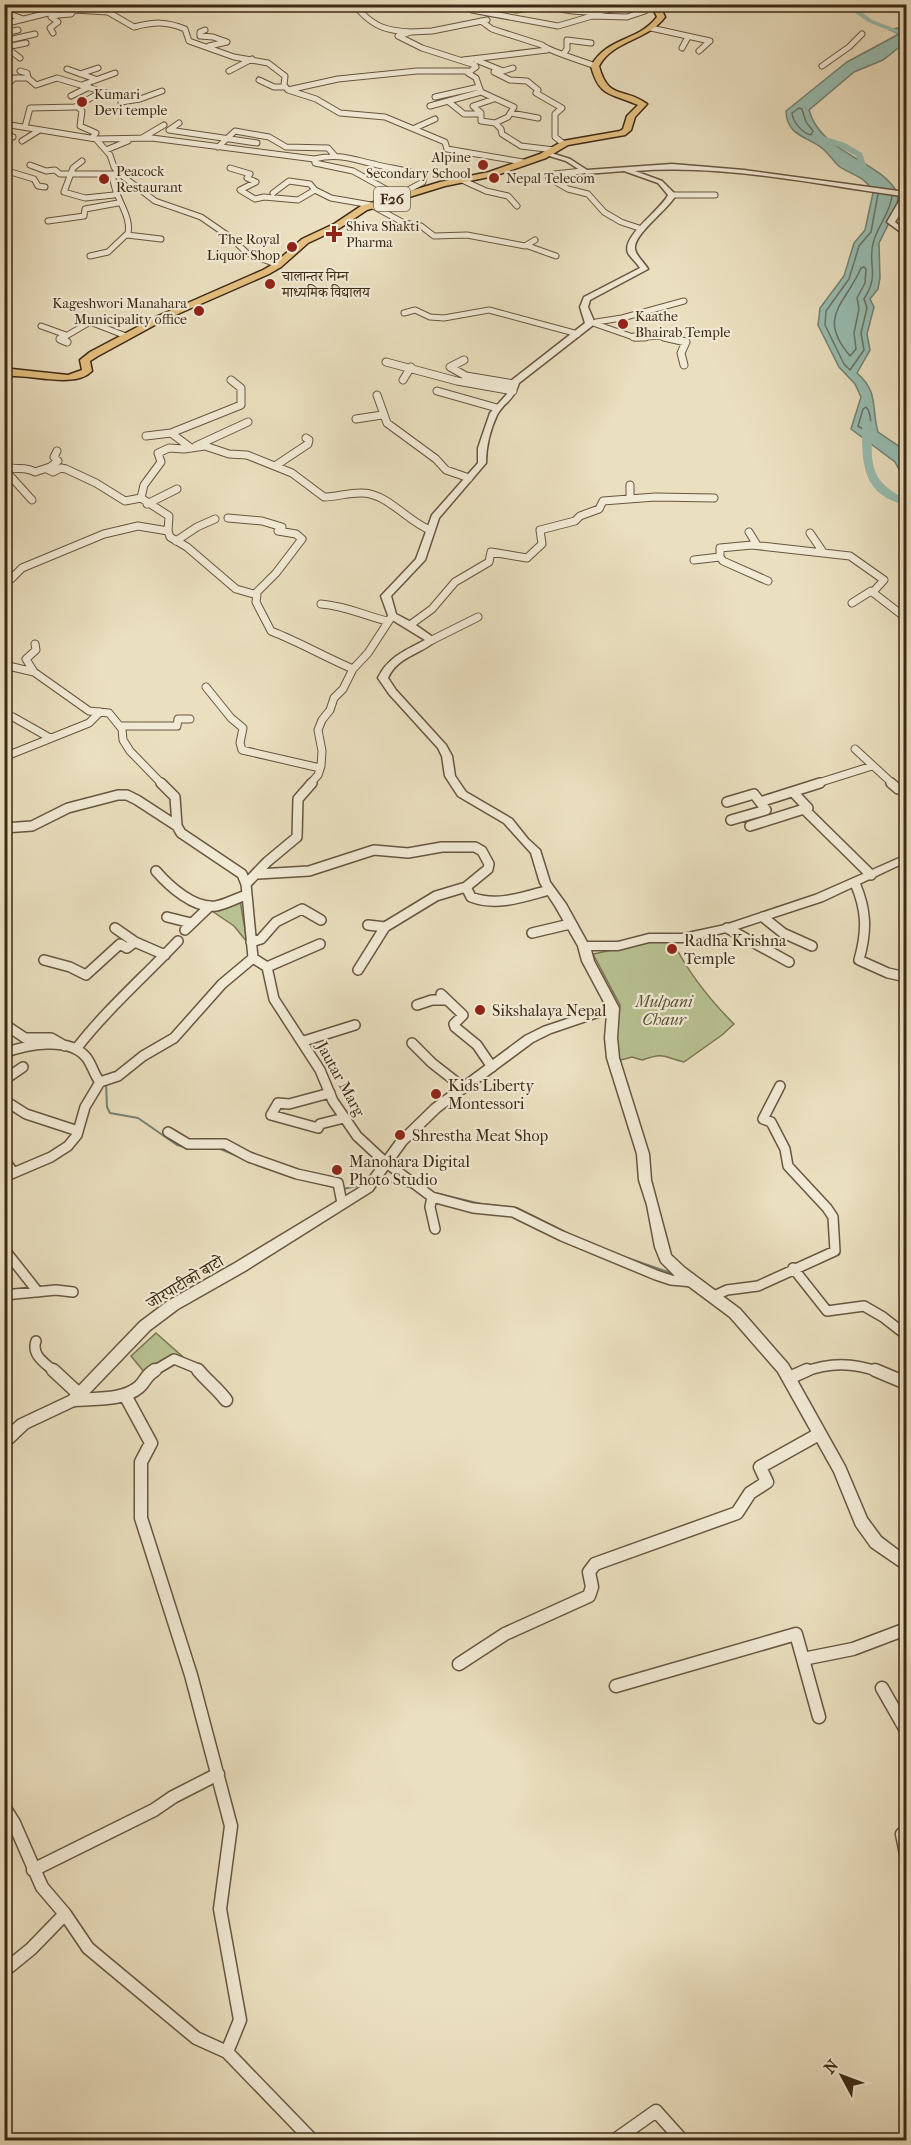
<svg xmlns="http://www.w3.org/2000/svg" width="911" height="2145" viewBox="0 0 911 2145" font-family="'IM FELL French Canon','Noto Serif Devanagari',serif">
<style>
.green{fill:#b8c191;stroke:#7a7553;stroke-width:1.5}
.water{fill:#98bdb2;stroke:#738273;stroke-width:1.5}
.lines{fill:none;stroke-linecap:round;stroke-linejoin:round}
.shore{stroke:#6a7364;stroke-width:1.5}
.stream{stroke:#738273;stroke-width:2}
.river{fill:#98bdb2;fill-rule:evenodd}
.minor-far3-casing{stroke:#685640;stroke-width:7}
.minor-far2-casing{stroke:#685640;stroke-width:9}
.minor-far1-casing{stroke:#685640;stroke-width:12}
.minor-casing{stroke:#685640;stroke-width:15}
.tertiary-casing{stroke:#685640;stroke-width:3}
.primary-casing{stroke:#3c2915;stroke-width:3}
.minor-far3{stroke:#f1ead5;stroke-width:5}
.minor-far2{stroke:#f1ead5;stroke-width:7}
.minor-far1{stroke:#f1ead5;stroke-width:9}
.minor{stroke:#f1ead5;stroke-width:12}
.tertiary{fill:#f1ead5;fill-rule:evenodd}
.primary{fill:#e5c080;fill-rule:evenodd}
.poi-dot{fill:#8f2418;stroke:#f1ead5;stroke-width:2}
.labels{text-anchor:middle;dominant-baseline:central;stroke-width:4.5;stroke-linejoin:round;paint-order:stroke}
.far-poi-label{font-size:14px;fill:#3c2915;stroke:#f1ead5;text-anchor:start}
.shield{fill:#f1ead5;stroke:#72634f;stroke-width:1.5}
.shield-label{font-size:15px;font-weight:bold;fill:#3c2915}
.poi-label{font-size:16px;fill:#3c2915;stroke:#f1ead5;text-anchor:start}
.park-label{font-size:16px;font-style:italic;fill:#5b4f34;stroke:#f1ead5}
.street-label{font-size:16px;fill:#3c2915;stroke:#f1ead5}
</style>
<rect width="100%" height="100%" fill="#eadfbf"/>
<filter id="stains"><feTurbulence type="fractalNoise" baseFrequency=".00333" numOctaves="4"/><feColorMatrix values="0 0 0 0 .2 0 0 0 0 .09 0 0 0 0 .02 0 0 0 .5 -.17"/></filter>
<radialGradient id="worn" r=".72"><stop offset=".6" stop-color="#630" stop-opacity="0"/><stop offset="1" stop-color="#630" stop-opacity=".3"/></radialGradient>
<path class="green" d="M240,900L247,942L234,926L212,911Z
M660,940L673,942C689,974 709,999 734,1024L722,1035L684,1062C662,1057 666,1052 642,1060L632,1057L617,1061V1035L620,1005L593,954Z
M156,1333L183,1357L149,1378L131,1356Z"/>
<path class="water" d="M897,28L906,31V42L883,60L854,72L809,110C821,154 881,160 898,194L897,207L879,243L880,278L878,289L870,299L874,307L867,334L870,350L857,373C879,392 871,407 878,432L906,451V483L895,462L851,429L861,397L855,384L839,367L818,325L820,308L844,276L854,243L865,230L873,193C867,177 852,175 840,167C834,162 829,154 823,149C808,136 787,137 786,111L847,62L899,34L890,30Z"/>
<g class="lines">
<path class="shore" d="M799,108L802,109L806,122L813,131L811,135C802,133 793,122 792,113Z
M878,194L871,232L859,246L849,279L826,311L825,325L844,364L850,370L864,350L861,333L867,308L864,299C881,273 866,263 874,240C879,224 890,213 892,196
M864,267L866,269L865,283L857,298L859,309L854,333L856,349L850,356C816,316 846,304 861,268Z
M866,407C871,412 872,427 869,433L858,426L863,409Z"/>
<path class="stream" d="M106,1082L107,1107L110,1113L138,1118L177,1145L185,1147
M218,1148L268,1169
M305,1180L337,1188
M378,1182L386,1181L413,1188
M343,1189L366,1184
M439,1194L481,1204L517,1208L567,1233
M616,1254L671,1273"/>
<path class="river" d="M843,4H851L872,20L906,33V37L868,22Z
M816,134L845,143L862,153L872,182L865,180L856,156L839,147L813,138L812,136Z
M867,419L872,422C872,461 866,480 906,499V505C860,495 862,460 862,422Z"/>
<defs>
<path id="minor-far3" d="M45,4L48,13L58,15L51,17L58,22L50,28L53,33
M463,4L472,10L558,26L592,16L627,17L645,11L646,4
M488,4L516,10L545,6
M543,4C565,12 601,17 622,4
M358,9C374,27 387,31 411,32L398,36L422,48L475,65L476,67L468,73L476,78L481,92L514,107L508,117L495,123L501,129L502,134L521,146L554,150
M4,12L23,19
M58,15L71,14L74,10L108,12L134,27C154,22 166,21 185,29L189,41L234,57L268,63L285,76L284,85L288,90L338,79L417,71H468
M481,21L492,29L542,45C548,51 583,61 595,66
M4,24L48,13
M651,28L710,41L699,51
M205,30L200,32V36L213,37L227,42L209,46
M411,32L432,31L487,20
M4,33L18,30
M4,41L35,34
M4,46L20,58
M6,47L26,43
M682,48L688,37
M564,53L567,49V40L591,43
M463,60L547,50
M476,60L503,71L513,68
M822,66L849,47L862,34
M67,69L95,79
M495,69L494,72L510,80L527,81L538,90L536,93L562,108L555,114V137L564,144
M20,71L27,73L28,78L36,85L57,78L117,96L133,94L140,99L162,91
M229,71L252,59
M80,74L98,68
M259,80L274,87H285
M82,85L115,73
M4,88L14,78H28
M288,90L316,99L340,113L385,117L445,142L447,149L523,162
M71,96L89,87
M435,97L479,87
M494,99L473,106L481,113V121L495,123
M121,102L140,99
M449,102L464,114H481
M77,106L82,111L80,126L96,133L92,138
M430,106L481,92
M511,113L538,118
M179,123L169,130L257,143
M4,124L96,139L110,155L114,167L120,174L155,201L201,217L230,237L247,253L278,265
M25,127L30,108L75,107L94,96L104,94
M415,128L435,119
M4,135L13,137
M142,138L164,125
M96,139L152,138L314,159L315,163L353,171L400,197
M22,141L38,131
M218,147L235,131L269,137L286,147L328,148L335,156
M106,150L128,141
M314,159C339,153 351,159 374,164C391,169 408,169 424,177L423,182L406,191L409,195
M82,161L73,168L64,192L85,198L114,195
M30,165L46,171L55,170L60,174H118
M230,168L250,174L247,178L256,182L240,190L255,199L264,197L298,200L315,190
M4,170L34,179L38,186L45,187
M583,171L554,174L549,178L568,189L588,194L604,212L621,222L642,229
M462,180L486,191L508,196L517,206
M273,193L289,181L310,184L315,190L331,198L371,205L404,223L421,226L434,236L467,235L525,246L535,240
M672,195H715
M48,221L84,216L85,209L118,203
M127,235L161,239
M528,246L556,256
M90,256L108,252L128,233C132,214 112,195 113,175
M404,313L415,310L430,317L444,318L489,310L578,334
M590,322L636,338L659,336L671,339
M596,322L622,318L684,301
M41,326L66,335
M61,339L90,322L126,336"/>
<path id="minor-far2" d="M63,337L60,339L67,342
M634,337H645
M664,337L686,342L681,353L684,365
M464,360L450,367L466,376L514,384
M386,362L457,381L513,391
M403,380L411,367
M437,391L497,408
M377,395L387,423L436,459L446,470L469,478
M356,419L382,415
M146,436L171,433
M196,446L248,422
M191,448L171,433L241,405V388L231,380
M4,466C15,471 24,466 35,472L50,467L58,461L54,457L57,451
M275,466L308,444L309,440L306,438
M4,469L32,500
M47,469L53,472L61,468L66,469L96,483L125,501L141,498
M630,485V499
M147,504L177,489
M228,518L262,521L282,527L278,531L296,534L302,539L276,573L255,594
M168,531L169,516L141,498L144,485L161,462L158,453L169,448L184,449L205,446L229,454L247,455L292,473L324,497C337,497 350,492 363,493C388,494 407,521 430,530
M749,532L757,545
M810,533L823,552
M176,541L197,527L215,519
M694,560L720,557
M768,581L723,561L720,557V548L752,545L850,556L884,580L873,592
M4,582L11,579L22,568L104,534L138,526L168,531L170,537L187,547L236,589L257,595L256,602L271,631C299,642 325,657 353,669
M852,603L871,591L906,618
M321,604C346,606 363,615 387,621
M410,625L432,609L455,582L489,562L491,552L527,558L542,544L540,530L575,521L580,516L599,509L603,501L655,497L714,498
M432,640L478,617
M4,665L34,672L89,711L109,713L122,729L123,740L130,751L162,784
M34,672L26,659L36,650L35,644
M206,687L231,718L243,728L240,743L242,750L320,768
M13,717L50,738
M120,726H177L178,719H190
M855,749L893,784
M4,757L89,723L100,712
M310,784L318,775L321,766L322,751L318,730L322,720L330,710L334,698L343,689L353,669L368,653L392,616
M815,784L872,766"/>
<path id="minor-far1" d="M161,783L175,797L177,826L181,833L242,874L246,884L253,958L267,967L274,999L320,1070L333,1101L357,1136L385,1162L432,1197L473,1208L513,1212L562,1236L656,1275L671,1280L693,1282
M891,783L898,789L906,791
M793,792L808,808L804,809
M727,802L754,794L760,802
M731,820L766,810L760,802L820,783
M750,826L804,809L871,875
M4,828L32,826L68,808L118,795H127L137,800L177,826
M156,871C169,886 194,909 216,906C227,904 236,898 247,895
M258,874L309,871L374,850L408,853L442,847H475L482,851L489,864L488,869L466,887
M855,883C867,911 867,931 859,960L888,973L906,977
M246,884L267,862L297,837L298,799L312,783
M167,917L191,923
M763,917L783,933L812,946
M368,925L385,927L436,896L466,887L471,897C497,907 523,897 549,890
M115,928L135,942
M727,928L789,962
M185,930L210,906
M532,933L570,924
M251,942L261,939L276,922L302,909L321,920
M44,960L70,967L86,975L120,944L127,948L135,942L165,955
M267,967L320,944
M358,970L385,927
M441,994L463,1015L454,1024L455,1027L477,1045L492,1067
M417,1005L432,1000H447
M4,1024L25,1038H51L65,1046
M304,1041L355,1025
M412,1043L432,1063L464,1088
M76,1049C106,1010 144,977 178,941
M4,1053C26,1045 68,1036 86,1057C92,1064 94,1075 100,1082
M4,1080L23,1067
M330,1093L289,1104L278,1103L271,1115L318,1128L320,1124L344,1118
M4,1100L26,1114L78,1131
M168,1132L188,1144H225L249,1157L297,1174L338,1183L342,1203
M4,1159L13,1172
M4,1177L51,1157L68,1146L77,1135L85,1107L100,1082L118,1076L143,1056L174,1038L222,984L253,958
M432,1197L430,1207L435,1229
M4,1249L38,1292
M793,1268L827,1311L864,1306L883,1317L906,1335
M4,1295L56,1290L73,1292
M714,1296L727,1290L758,1286L835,1251L833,1217L827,1208L788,1166L785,1149L771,1122L763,1119L780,1086
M36,1341C31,1355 45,1363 55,1372
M152,1372L174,1359L196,1368L199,1372
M804,1372C829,1362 853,1362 879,1372"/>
<path id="minor" d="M53,1370L79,1394
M198,1370C207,1381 217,1388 226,1400
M875,1370L906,1383
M789,1378L807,1370
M125,1395L151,1443L141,1462V1518L191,1675L231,1826L220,1909L240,2020L227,2052
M74,1400C94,1398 123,1401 139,1387C146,1381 145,1376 155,1370
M803,1659L853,1649L906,1629
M459,1664L505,1634L589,1596L592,1587L589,1572L595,1564L737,1513L750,1493L767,1482L760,1467L819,1434
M616,1686L796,1634L819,1717
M882,1688L906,1730
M4,1807L14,1823L42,1887L65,1914L88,1948L196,2038L227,2052L312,2140
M902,1834L906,1854
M33,1870L154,1810L173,1797L218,1774
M4,1971L31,1949L65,1914
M615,2140L656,2111L682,2140"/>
<path id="tertiary" d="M548,152L570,159L587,170L672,164L744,170L906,192L904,208L895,222L906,231V236L887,222L902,196C814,184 724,164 635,171L662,181L676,195C668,210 633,234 635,249C636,256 644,262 648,269L590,300L588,307L594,321L592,326L519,383C513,402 504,402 497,415C490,430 486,447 486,463L439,518L425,560L391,596L396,614L413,623L437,640C420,655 398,656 388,678L396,690L446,745L452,756L455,776L466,792L512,819L528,839L540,850L550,882L566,904L587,942H618L649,934H683L725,925L815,895L906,855V862L823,901L731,931L683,942H649L618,950H591L594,961L619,1008L617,1038L619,1058L649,1154L651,1180L671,1255L685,1268L740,1309L788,1364L845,1466L867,1518L881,1537L906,1556V1571L871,1547L856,1526L834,1472L778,1372L730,1317L675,1276L661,1262L655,1247L647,1205L639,1180L637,1154L607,1058L605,1038L607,1014L551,1033L533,1042L440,1111L406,1144L372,1191L245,1271L178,1309L150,1330L79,1404L28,1428L9,1446L4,1448V1433L18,1420L69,1396L140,1322L168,1301L235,1263L364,1185L398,1138L432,1105L525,1036L543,1027L606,1006L582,961L578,946L555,906L540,883L531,853L504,823L458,796L445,776L442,756L438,748L389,694L378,678C388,657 406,650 425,640L389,618L381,596L416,559L432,515L478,463V448L490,413L507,394L512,380L585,323L580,307L584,297L640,268C637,263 631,258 628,253C621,236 661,210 668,195L658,183L624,171L586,174L566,161L546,155L545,154Z"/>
<path id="primary" d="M651,4H659L665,17C647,41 613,40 599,66C608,101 625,87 647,104L635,117L631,130L625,135L568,145L546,158L494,176L445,186L367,210L340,228L308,243L281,267L269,274L164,320L98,356L90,361L92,371C75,389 31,374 4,376V370L12,369L68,375L82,370L80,360L90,352L158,316L263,270L275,263L302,239L334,224L361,206L440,182L489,172L540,154L563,141L620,131L623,129L627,116L638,105C612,93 599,98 591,66C608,36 638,42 657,17Z"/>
</defs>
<use href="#minor-far3" class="minor-far3-casing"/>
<use href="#minor-far2" class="minor-far2-casing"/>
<use href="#minor-far1" class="minor-far1-casing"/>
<use href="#minor" class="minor-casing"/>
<use href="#tertiary" class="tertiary-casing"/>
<use href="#primary" class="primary-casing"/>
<use href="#minor-far3" class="minor-far3"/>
<use href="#minor-far2" class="minor-far2"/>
<use href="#minor-far1" class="minor-far1"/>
<use href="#minor" class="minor"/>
<use href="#tertiary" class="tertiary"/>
<use href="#primary" class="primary"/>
</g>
<g class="poi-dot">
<circle cx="82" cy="102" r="6"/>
<circle cx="483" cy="165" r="6"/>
<circle cx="494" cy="178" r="6"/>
<circle cx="104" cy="179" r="6"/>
<path d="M331 225h6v6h6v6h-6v6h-6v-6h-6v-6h6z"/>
<circle cx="292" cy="247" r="6"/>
<circle cx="270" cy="284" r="6"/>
<circle cx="199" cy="311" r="6"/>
<circle cx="623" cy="324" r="6"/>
<circle cx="672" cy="949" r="6"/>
<circle cx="480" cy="1010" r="6"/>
<circle cx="436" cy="1094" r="6"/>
<circle cx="400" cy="1135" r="6"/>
<circle cx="337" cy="1170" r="6"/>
</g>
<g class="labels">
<g class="far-poi-label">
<text x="94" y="94">Kumari<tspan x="94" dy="16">Devi temple</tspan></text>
<text x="471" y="157" text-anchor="end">Alpine<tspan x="471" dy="16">Secondary School</tspan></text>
<text x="116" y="171">Peacock<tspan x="116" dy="16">Restaurant</tspan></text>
<text x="506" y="178">Nepal Telecom</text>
<text x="346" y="226">Shiva Shakti<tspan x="346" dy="16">Pharma</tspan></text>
<text x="280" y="239" text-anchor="end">The Royal<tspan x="280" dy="16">Liquor Shop</tspan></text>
<text x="282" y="276">चालान्तर निम्न<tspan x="282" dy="16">माध्यमिक विद्यालय</tspan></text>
<text x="187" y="303" text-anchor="end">Kageshwori Manahara<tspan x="187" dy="16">Municipality office</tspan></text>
<text x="635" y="316">Kaathe<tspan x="635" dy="16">Bhairab Temple</tspan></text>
</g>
<rect class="shield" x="374" y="187" width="36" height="24" rx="4.5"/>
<g class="shield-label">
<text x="392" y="199">F26</text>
</g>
<g class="poi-label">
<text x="684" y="940">Radha Krishna<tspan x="684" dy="18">Temple</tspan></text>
<text x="492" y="1010">Sikshalaya Nepal</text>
<text x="448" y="1085">Kids Liberty<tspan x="448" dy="18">Montessori</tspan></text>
<text x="412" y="1135">Shrestha Meat Shop</text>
<text x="349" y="1161">Manohara Digital<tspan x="349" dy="18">Photo Studio</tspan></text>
</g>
<g class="park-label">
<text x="664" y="1001">Mulpani<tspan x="664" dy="18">Chaur</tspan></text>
</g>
<g class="street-label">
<text transform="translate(341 1079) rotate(61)">Jautar Marg</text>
<text transform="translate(185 1282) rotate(-31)">जोरपाटीको बाटो</text>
</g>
</g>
<rect width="911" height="2145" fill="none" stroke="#eadfbf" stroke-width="24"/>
<rect x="6" y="6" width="899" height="2133" fill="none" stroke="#3c2915" stroke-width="3"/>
<rect x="12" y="12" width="887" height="2121" fill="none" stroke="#3c2915" stroke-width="1.5"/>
<g transform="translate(842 2076) rotate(311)" stroke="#f1ead5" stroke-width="4.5" paint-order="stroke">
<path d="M0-4.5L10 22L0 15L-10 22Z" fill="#3c2915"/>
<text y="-9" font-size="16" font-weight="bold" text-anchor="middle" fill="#3c2915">N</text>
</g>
<rect width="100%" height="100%" filter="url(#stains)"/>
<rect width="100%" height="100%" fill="url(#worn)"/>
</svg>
